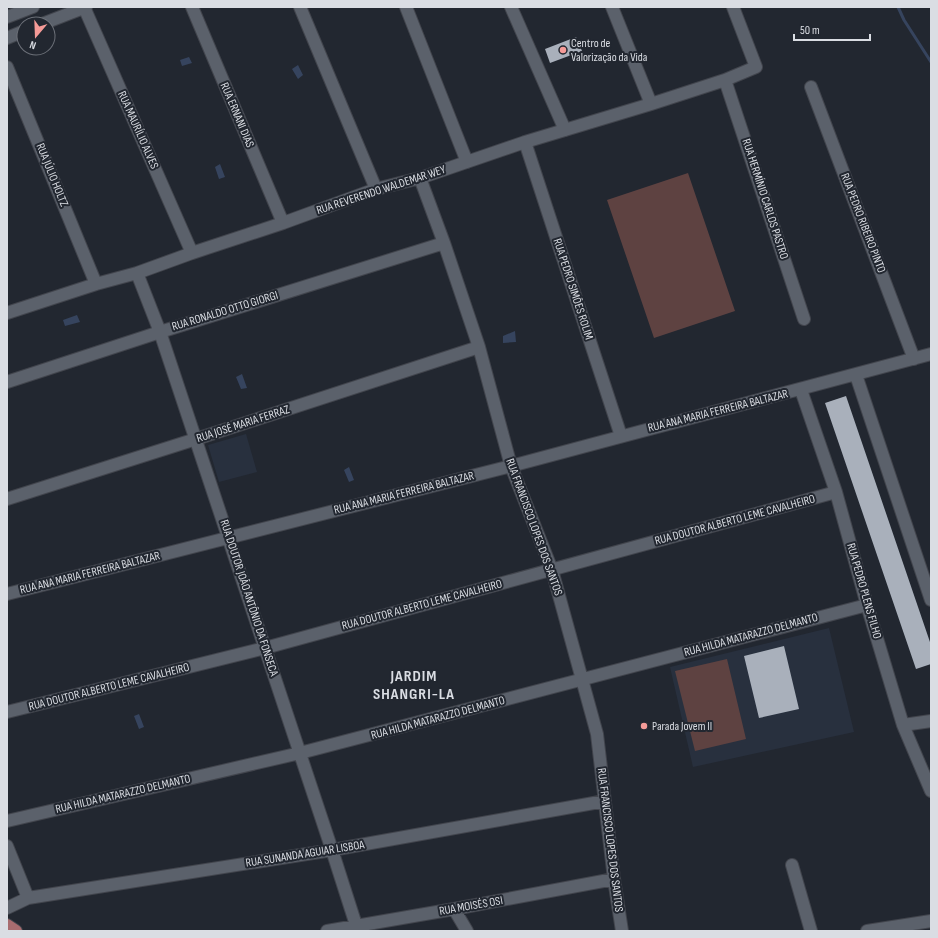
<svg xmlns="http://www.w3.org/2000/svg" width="938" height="938" viewBox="0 0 938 938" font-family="'Sofia Sans Condensed',sans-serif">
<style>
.built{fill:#28303e}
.green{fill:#5e4241}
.water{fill:#36445e}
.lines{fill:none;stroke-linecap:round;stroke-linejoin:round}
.stream{stroke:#36445e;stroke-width:3}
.building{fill:#a9b0bb}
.minor-casing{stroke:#42454d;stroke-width:14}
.major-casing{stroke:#42454d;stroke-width:14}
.minor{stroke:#5b616b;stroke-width:12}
.major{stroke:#a86c6f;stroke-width:12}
.poi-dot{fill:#f59b98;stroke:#222730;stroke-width:1.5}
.labels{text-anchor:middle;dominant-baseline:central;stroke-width:4;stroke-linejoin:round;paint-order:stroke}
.poi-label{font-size:12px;fill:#dadde3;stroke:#222730;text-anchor:start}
.street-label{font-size:12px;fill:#dadde3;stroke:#222730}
.district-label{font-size:16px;font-weight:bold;letter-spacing:1px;fill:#dadde3;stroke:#222730}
</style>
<rect width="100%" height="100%" fill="#222730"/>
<path class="built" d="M246,434L257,472L219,482L208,445Z
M829,628L854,732L693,767L670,667Z"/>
<path class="green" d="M688,173L735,311L654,338L607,200Z
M727,659L746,739L695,751L675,671Z"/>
<path class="water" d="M189,57L192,63L182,66L180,60Z
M298,65L303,75L298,79L292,69Z
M220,164L225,177L219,179L215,167Z
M77,315L80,322L65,326L63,320Z
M515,331L516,342L503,343V336Z
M242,374L247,388L241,389L236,377Z
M349,467L354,480L349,482L344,470Z
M139,714L144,727L139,729L134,716Z"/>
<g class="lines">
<path class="stream" d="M898,7L904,20L931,62"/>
</g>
<path class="building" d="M576,37L582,51L550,63L545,49Z
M846,396L931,645V664L916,669L825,403Z
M784,646L799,709L759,718L744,656Z"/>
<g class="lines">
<defs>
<path id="minor" d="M84,7L192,253
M192,7L283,223
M300,7L376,189
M406,7L467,162
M511,7L565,130
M612,7L651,104
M7,17L33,7
M42,24L86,7
M7,38L24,31
M7,67L96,284
M725,80L804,319
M811,87L914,359
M525,142L621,436
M420,178L444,243L479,347L511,466L552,570L597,734L614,879L622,931
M137,273L160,332L332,850L356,925
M7,313L96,284L137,273L192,253L283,223L376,189L420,178L525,142L651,104L725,80L756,67L733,7
M856,375L931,600
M7,382L160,332L444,243
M801,390L836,492L867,605L903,725L931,791
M7,499L196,439L479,347
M7,594L511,466L931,354
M7,712L265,648L836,492
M903,725L931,721
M7,821L300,753L867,605
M7,846L28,898
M792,865L811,931
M7,908L28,898L332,850L605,801
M454,909L467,931
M327,931L454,909L614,879
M867,931L931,921"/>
<path id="major" d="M7,925L16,931"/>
</defs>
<use href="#minor" class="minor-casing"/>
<use href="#major" class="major-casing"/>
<use href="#minor" class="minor"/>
<use href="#major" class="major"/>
</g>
<g class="poi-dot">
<circle cx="563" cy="50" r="4"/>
<circle cx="644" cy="726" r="4"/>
</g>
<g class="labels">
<g class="poi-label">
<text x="571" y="43">Centro de<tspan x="571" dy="14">Valorização da Vida</tspan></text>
<text x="652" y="726">Parada Jovem II</text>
</g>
<g class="street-label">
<text transform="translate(237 115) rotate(67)">RUA ERNANI DIAS</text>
<text transform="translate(138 130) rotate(66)">RUA MAURÍLIO ALVES</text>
<text transform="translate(52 175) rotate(68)">RUA JÚLIO HOLTZ</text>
<text transform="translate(381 190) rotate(-18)">RUA REVERENDO WALDEMAR WEY</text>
<text transform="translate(765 199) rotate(72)">RUA HERMÍNIO CARLOS PASTRO</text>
<text transform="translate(863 223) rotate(69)">RUA PEDRO RIBEIRO PINTO</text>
<text transform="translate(573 289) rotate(72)">RUA PEDRO SIMÕES ROLIM</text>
<text transform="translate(225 311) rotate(-17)">RUA RONALDO OTTO GIORGI</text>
<text transform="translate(718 411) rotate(-14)">RUA ANA MARIA FERREIRA BALTAZAR</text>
<text transform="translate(243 424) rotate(-18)">RUA JOSÉ MARIA FERRAZ</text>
<text transform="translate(404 493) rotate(-14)">RUA ANA MARIA FERREIRA BALTAZAR</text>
<text transform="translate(735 520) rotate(-15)">RUA DOUTOR ALBERTO LEME CAVALHEIRO</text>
<text transform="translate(534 527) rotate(70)">RUA FRANCISCO LOPES DOS SANTOS</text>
<text transform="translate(90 573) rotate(-14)">RUA ANA MARIA FERREIRA BALTAZAR</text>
<text transform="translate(864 591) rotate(74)">RUA PEDRO PLENS FILHO</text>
<text transform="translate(249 598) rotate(72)">RUA DOUTOR JOÃO ANTÔNIO DA FONSECA</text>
<text transform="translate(422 605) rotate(-15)">RUA DOUTOR ALBERTO LEME CAVALHEIRO</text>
<text transform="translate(751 635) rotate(-15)">RUA HILDA MATARAZZO DELMANTO</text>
<text transform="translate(109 687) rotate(-14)">RUA DOUTOR ALBERTO LEME CAVALHEIRO</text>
<text transform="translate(438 718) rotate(-15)">RUA HILDA MATARAZZO DELMANTO</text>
<text transform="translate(123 794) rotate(-13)">RUA HILDA MATARAZZO DELMANTO</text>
<text transform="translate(610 840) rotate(83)">RUA FRANCISCO LOPES DOS SANTOS</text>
<text transform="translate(305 854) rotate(-9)">RUA SUNANDA AGUIAR LISBOA</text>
<text transform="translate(471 906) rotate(-10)">RUA MOISÉS OSI</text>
</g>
<g class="district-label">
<text x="414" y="676">JARDIM<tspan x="414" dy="18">SHANGRI-LA</tspan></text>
</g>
</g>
<rect width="938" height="938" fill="none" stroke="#dadde3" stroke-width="16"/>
<g transform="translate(36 36) rotate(199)"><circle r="19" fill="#222730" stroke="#6c7078"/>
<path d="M0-3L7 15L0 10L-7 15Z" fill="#f59b98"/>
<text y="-6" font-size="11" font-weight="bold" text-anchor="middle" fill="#dadde3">N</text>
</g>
<path d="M794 34v6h76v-6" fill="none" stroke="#dadde3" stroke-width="2"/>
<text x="800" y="34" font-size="12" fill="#dadde3" stroke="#222730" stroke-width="3" paint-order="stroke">50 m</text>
</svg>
